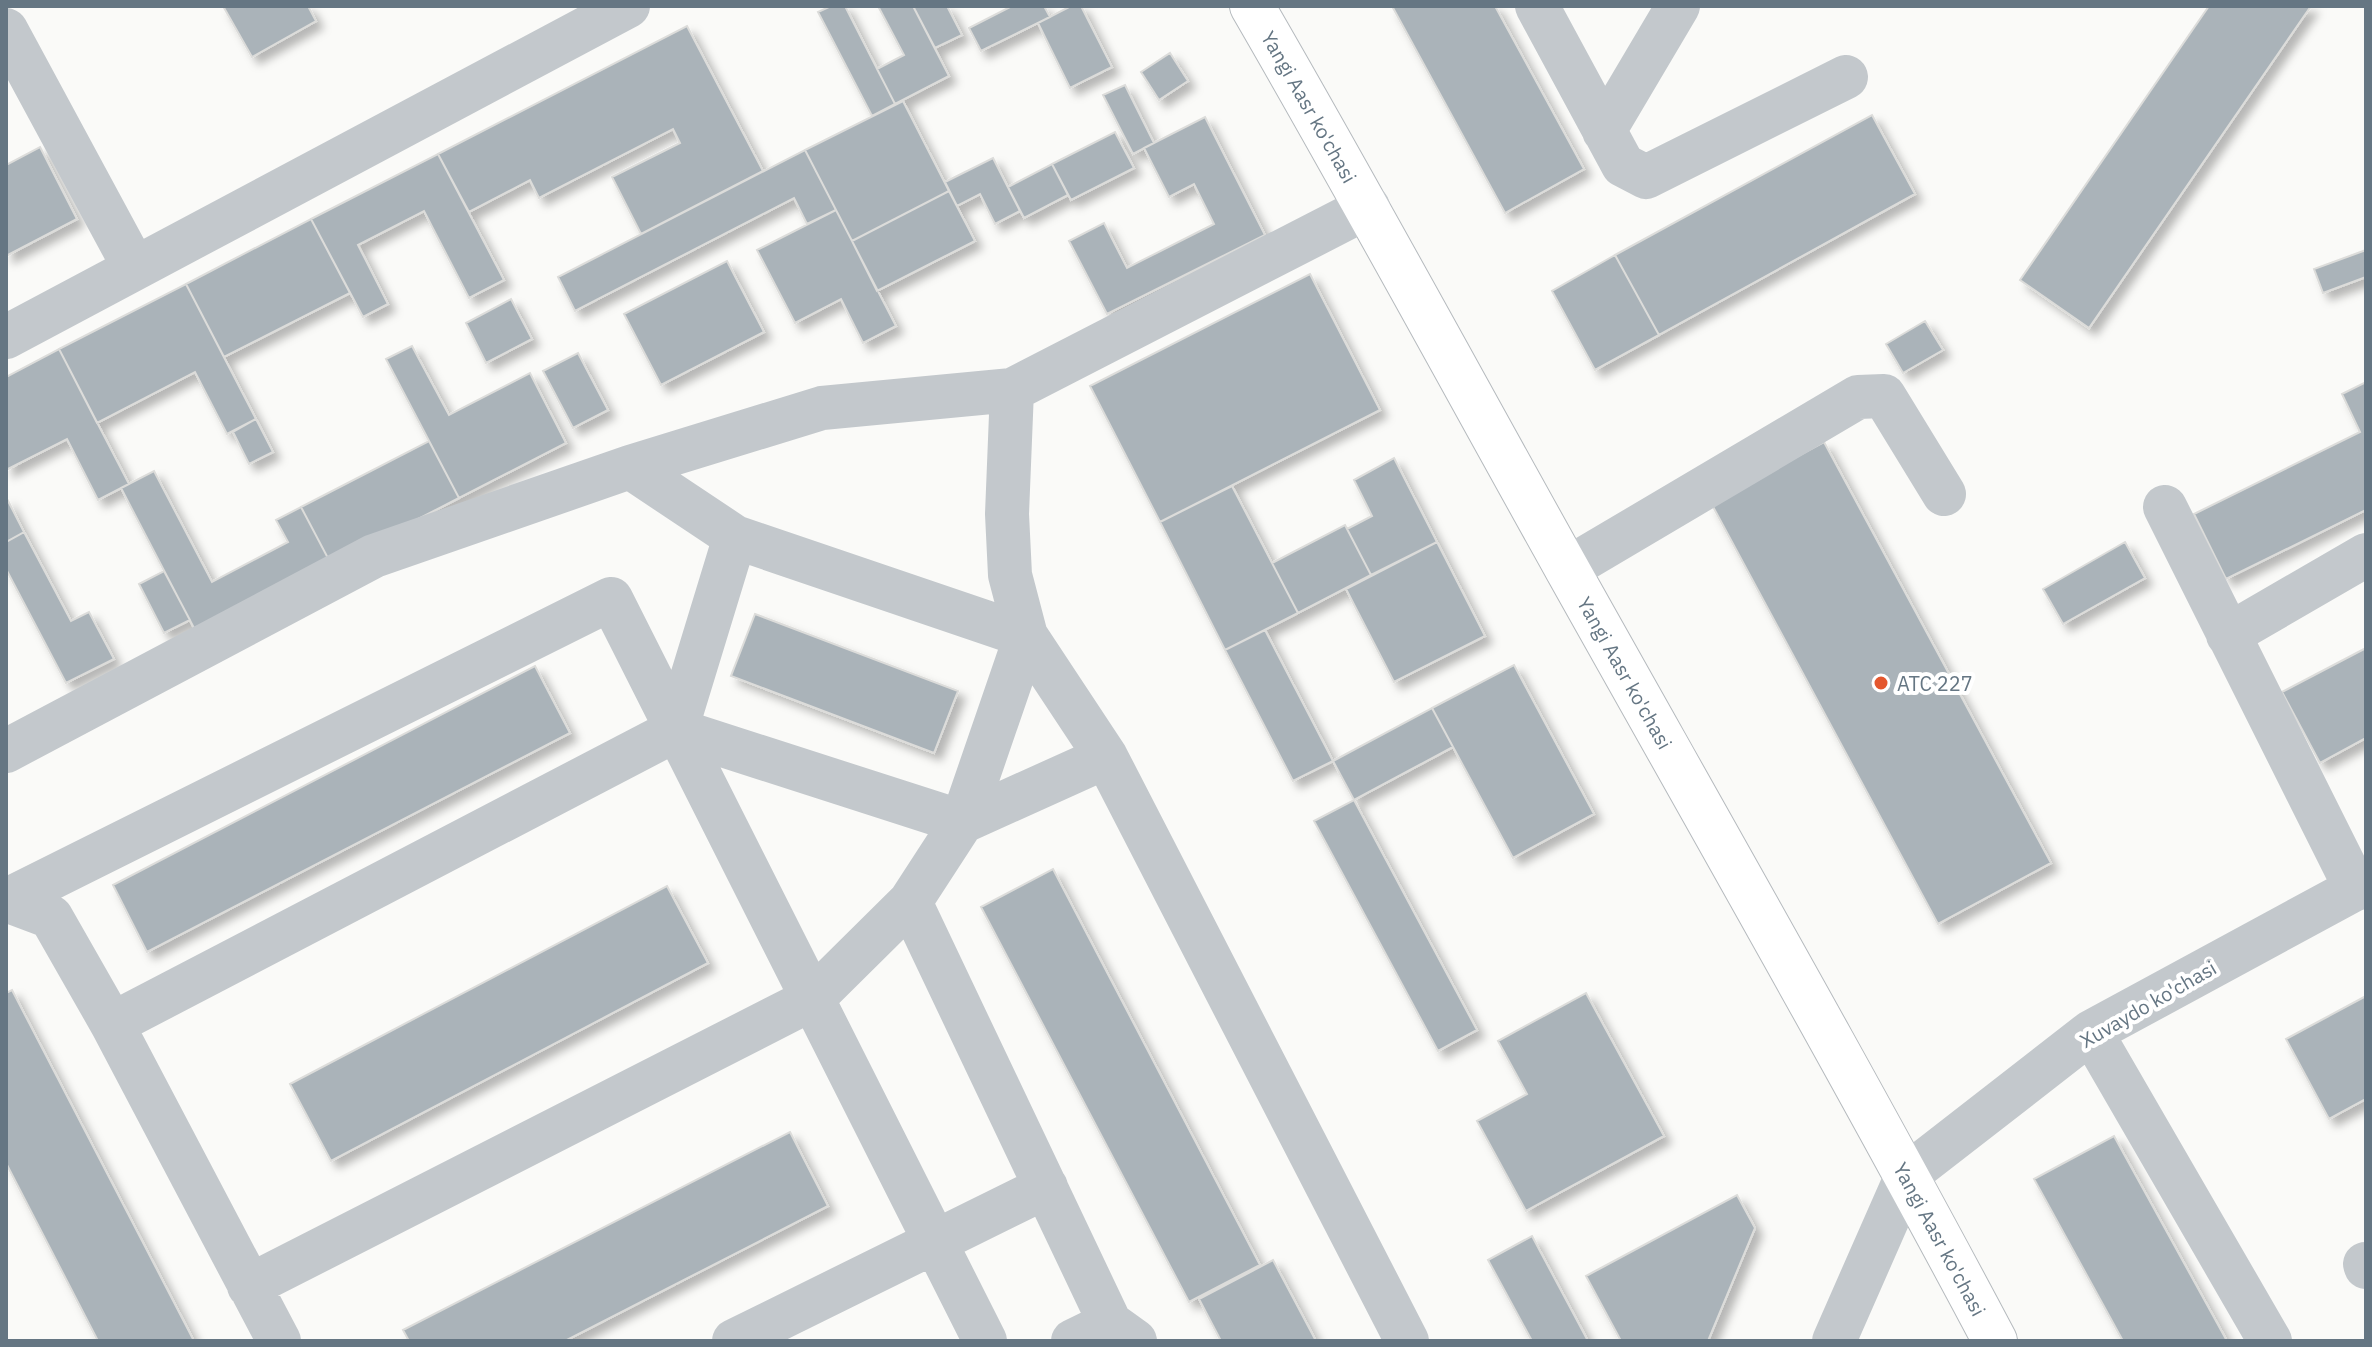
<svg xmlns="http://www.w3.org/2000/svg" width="2372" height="1347" viewBox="0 0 2372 1347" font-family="'IBM Plex Sans',sans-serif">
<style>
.building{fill:#aab3b9;stroke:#dcdcda;stroke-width:2;filter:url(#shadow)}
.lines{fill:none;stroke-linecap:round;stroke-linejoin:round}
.major-casing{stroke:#b5babe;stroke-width:46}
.minor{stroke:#c3c8cc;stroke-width:44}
.major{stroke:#fff;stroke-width:44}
.poi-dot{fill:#e4572e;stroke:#fff;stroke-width:3}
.labels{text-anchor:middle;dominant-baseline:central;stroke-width:8;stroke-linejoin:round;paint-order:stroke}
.street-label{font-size:20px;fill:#657683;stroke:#fff}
.poi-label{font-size:20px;fill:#657683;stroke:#fff;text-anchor:start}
</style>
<defs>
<filter id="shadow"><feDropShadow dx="7" dy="7" stdDeviation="4" flood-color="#0004"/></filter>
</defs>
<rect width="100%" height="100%" fill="#fafaf8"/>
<path class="building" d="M223,6H308L316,21L252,57Z
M831,6H845L895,104L872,116L818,12Z
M878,6H913L949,76L895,104L877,69L904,55Z
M913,6H947L962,35L935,48Z
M1012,6H1044L1050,17L981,51L969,28Z
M1071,6H1081L1112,67L1070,88L1038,23Z
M1392,6H1495L1584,169L1505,213Z
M2209,6H2311L2089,328L2020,280Z
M687,26L763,171L641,234L612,177L680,143L673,129L539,198L530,180L469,212L438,154Z
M1170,53L1188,81L1159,100L1141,72Z
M1125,85L1154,143L1133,154L1103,95Z
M903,101L949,191L852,241L805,150Z
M1872,115L1915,194L1659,335L1615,255Z
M1205,117L1265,235L1107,314L1069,241L1104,223L1127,268L1214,224L1194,184L1169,197L1144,148Z
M1115,132L1134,168L1071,200L1052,164Z
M40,147L77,219L6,256V165Z
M805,150L836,210L807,224L794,198L575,311L558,277Z
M438,154L504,280L469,298L424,211L358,245L388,304L363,317L311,219Z
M993,158L1020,211L995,224L980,194L957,206L945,182Z
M1052,164L1068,195L1024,218L1008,187Z
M949,191L975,241L877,291L852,241Z
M836,210L896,326L863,343L841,299L795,323L757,250Z
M311,219L350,293L224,357L186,284Z
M2366,250V277L2323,293L2314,269Z
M1615,255L1659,335L1595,370L1552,291Z
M727,261L764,332L661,385L624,314Z
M1310,274L1380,410L1160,522L1090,386Z
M186,284L256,419L227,434L195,372L97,423L59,349Z
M511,299L532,339L486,363L466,323Z
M1925,321L1943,350L1903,373L1886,344Z
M412,346L449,415L530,373L566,443L459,498L386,359Z
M59,349L129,484L98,500L67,439L6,470V377Z
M578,353L608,410L573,428L543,371Z
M2366,382V510L2226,579L2194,514L2360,432L2342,394Z
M256,419L273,452L249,464L233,432Z
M429,441L459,498L331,564L301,507Z
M1824,442L2051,863L1938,924L1711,503Z
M1394,458L1437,542L1371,575L1347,529L1372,516L1354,480Z
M154,471L212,582L288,542L276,520L301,507L329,560L195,630L121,488Z
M1232,486L1298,613L1225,650L1160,522Z
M6,497L24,532L6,542Z
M1345,525L1371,575L1298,613L1272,563Z
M24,532L71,621L89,612L114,659L66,683L6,569V542Z
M1437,542L1485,636L1394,682L1346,589Z
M2125,542L2145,578L2063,624L2043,589Z
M164,571L190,620L164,633L139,584Z
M755,614L958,691L934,753L731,676Z
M1265,630L1333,761L1293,781L1225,650Z
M2366,648V738L2320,763L2282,692Z
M1514,665L1594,814L1513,858L1432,708Z
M535,666L570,733L147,952L113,885Z
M1432,708L1453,747L1354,800L1333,761Z
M1354,800L1477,1030L1438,1051L1314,821Z
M1053,869L1260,1265L1189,1302L981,907Z
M667,886L708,963L331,1161L290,1084Z
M12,990L194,1341H98L6,1163V993Z
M1586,993L1664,1136L1526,1211L1477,1121L1527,1094L1498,1041Z
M2366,996V1099L2329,1119L2286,1039Z
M790,1132L828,1206L565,1341H409L403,1330Z
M2114,1136L2227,1341H2123L2034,1179Z
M1737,1195L1755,1228L1708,1341H1621L1586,1276Z
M1532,1236L1588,1341H1532L1488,1260Z
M1273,1260L1316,1341H1221L1199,1299Z"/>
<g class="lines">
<defs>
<g id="major">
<path id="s1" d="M1252,6C1360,192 1462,381 1567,569C1711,826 1857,1081 1995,1341"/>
</g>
</defs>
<use href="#major" class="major-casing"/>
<path class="minor" d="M1537,6L1623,165L1646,177L1846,77
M6,30L134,267
M1604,131L1678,6
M6,337L628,6
M1012,390L1007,514L1010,575L1026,636L1106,757L1407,1341
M630,467L735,537
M2165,507L2356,889
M1567,569L1858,397L1884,396L1944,494
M2228,635L2366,555
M6,751L374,556L630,467L822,408L1012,390L1368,207
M6,900L51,917L112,1024L279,1341
M7,900L611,599L985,1341
M910,902L1110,1323L1135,1341
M112,1024L676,730L962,822L1026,636L735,537L676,730
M2091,1032L2270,1341
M2365,1264L2366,1267
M249,1286L812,999L910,902L962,822L1106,757
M734,1341L1046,1187
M1073,1341L1110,1323
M1834,1341L1907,1175L2091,1032L2366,883"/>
<use href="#major" class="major"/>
</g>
<circle class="poi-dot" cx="1881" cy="683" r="8"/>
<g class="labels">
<g class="street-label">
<text stroke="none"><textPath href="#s1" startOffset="116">Yangi Aasr ko'chasi</textPath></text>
<text stroke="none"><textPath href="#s1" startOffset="764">Yangi Aasr ko'chasi</textPath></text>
<text transform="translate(2148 1004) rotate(-30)">Xuvaydo ko'chasi</text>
<text stroke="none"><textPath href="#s1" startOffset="1412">Yangi Aasr ko'chasi</textPath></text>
</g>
<g class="poi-label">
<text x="1897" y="683">АТС 227</text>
</g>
</g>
<rect width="2372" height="1347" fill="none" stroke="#657683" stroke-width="16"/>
</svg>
